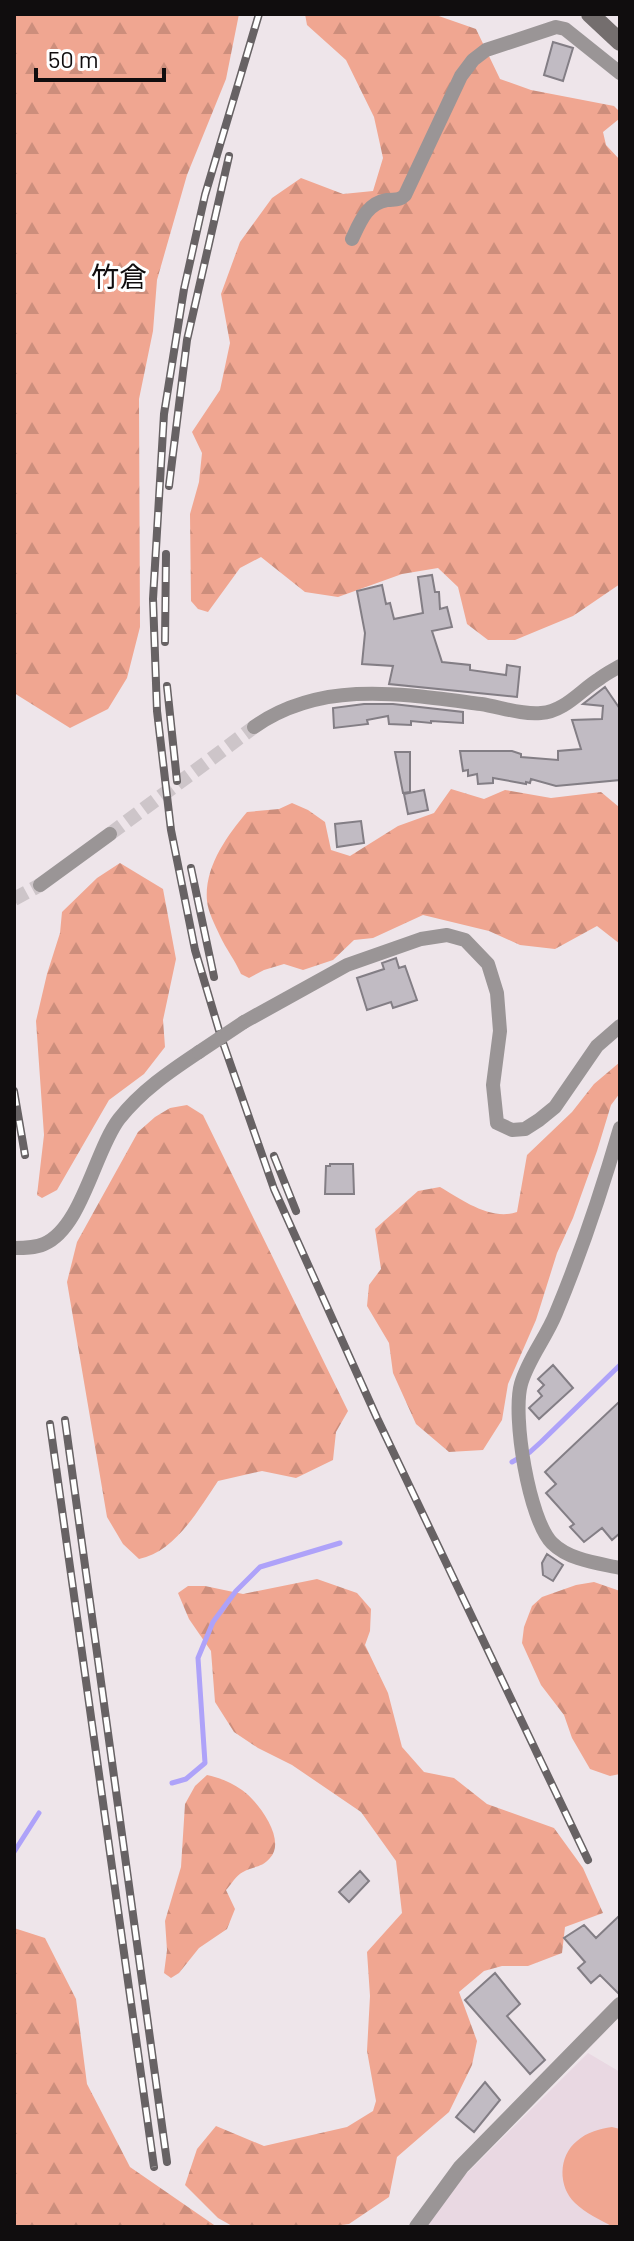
<svg xmlns="http://www.w3.org/2000/svg" width="634" height="2241" viewBox="0 0 634 2241" font-family="Barlow,'Noto Sans JP',sans-serif">
<style>
.built{fill:#e9d8e2}
.forest{fill:url(#forest-firs)}
.garden{fill:#f0a691}
.lines{fill:none;stroke-linecap:round;stroke-linejoin:round}
.stream{stroke:#aea2f9;stroke-width:5}
.building{fill:#c1bbc3;stroke:#837e85;stroke-width:2}
.minor-tunnel{stroke:#cdc5c9;stroke-width:14;stroke-dasharray:14 7;stroke-linecap:butt}
.minor{stroke:#9a9596;stroke-width:14}
.tertiary{stroke:#9a9596;stroke-width:16}
.secondary{stroke:#746e6e;stroke-width:18}
.rail-casing{stroke:#676264;stroke-width:8}
.rail{stroke:#fff;stroke-width:5;stroke-dasharray:15;stroke-linecap:butt}
.minor-bridge{stroke:#9a9596;stroke-width:14}
.labels{text-anchor:middle;dominant-baseline:central;stroke-width:6;stroke-linejoin:round;paint-order:stroke}
.quarter-label{font-size:28px;fill:#100d0e;stroke:#fff}
</style>
<defs>
<pattern id="forest-firs" width="22" height="20" patternUnits="userSpaceOnUse" patternTransform="scale(2)"><rect width="22" height="20" fill="#f0a691"/><path d="M5 1l3.5 6h-7zM16 11l3.5 6h-7z" fill="#cd8e7c"/></pattern>
</defs>
<rect width="100%" height="100%" fill="#eee5ea"/>
<path class="built" d="M588,2053L620,2072V2227H425L458,2182Z"/>
<path class="forest" d="M14,14H239L226,79L187,175L157,280L153,331L139,399L140,627L127,678L108,709L70,728L14,693Z
M305,14H433L476,29L500,79L531,90L614,106L620,112L619,119L603,132L606,145L620,160V584L573,616L515,640H488L467,624L458,587L438,568L402,574L338,597L305,592L261,557L240,568L208,612L198,609L191,601L190,514L199,482L202,453L192,432L220,390L230,343L221,294L240,242L272,198L301,178L343,194L373,191L383,158L374,117L346,60L307,25Z
M451,789L484,799L505,790L551,798L601,792L619,807L620,944L597,926L555,949L520,945L489,931L423,915L373,938L354,940L333,960L303,970L284,964L264,970L249,978L241,974C235,960 226,949 220,936C215,925 208,912 207,901C204,867 227,836 247,812L279,809L292,803L308,810L325,822L331,850L350,856L398,826L434,813Z
M120,863L163,889L176,959L163,1020L165,1047L144,1074L109,1100L57,1190L42,1198L37,1195L44,1135L36,1021L47,974L60,933L62,912L97,878Z
M620,1062V1093L611,1105L597,1151L573,1218L557,1253L536,1320L508,1384L502,1420L483,1450L449,1452L416,1424L393,1373L389,1343L367,1306L369,1285L381,1269L375,1229L418,1191L440,1187C462,1200 491,1221 517,1212L527,1155L572,1112L594,1084Z
M187,1105L203,1115L348,1411L336,1432L333,1460L296,1478L262,1471L218,1481C199,1509 175,1552 139,1559L123,1544L107,1517L67,1282L77,1242L138,1132L155,1117L170,1108Z
M317,1579L357,1593L371,1609L370,1631L365,1645L388,1693L402,1747L424,1772L454,1778L487,1804L554,1828L583,1868L603,1913L565,1927L562,1953L528,1966H502L484,1971L459,1992L477,2041L472,2065L449,2112L397,2157L389,2197L349,2224L327,2227H234L218,2218L185,2185L197,2149L216,2126L264,2146L347,2127L373,2111L376,2101L367,2051L370,1996L367,1952L402,1913L396,1861L361,1812L292,1765L258,1748L234,1732L215,1702L211,1651L189,1619L178,1593L188,1586H205L243,1594Z
M594,1582L620,1591V1774L610,1776L590,1769L572,1738L564,1715L541,1685L522,1643L524,1627L532,1606L542,1597L576,1585Z
M207,1775C220,1778 231,1782 242,1790C258,1801 287,1840 270,1858C262,1868 253,1866 243,1872C236,1875 231,1885 226,1890L235,1909L227,1929L199,1948L179,1973L171,1978L164,1973L167,1950L165,1921L181,1867L185,1804L195,1786Z
M14,1928L45,1938L76,1999L87,2084L130,2167L217,2227H14Z"/>
<path class="garden" d="M612,2127L620,2129V2227H613C601,2220 585,2213 575,2203C558,2187 558,2156 577,2141C587,2132 599,2129 612,2127Z"/>
<g class="lines">
<path class="stream" d="M512,1462L530,1452L541,1442L620,1365
M172,1783L186,1779L205,1763L198,1658L213,1622L236,1591L260,1567L340,1543
M14,1852L39,1813"/>
</g>
<path class="building" d="M553,42L573,48L563,81L544,75Z
M432,575L435,592H439L440,609L447,607L452,627L432,631L442,662L470,665V670L506,675L507,665L520,667L517,697L389,684L393,666L362,664L365,633L357,591L382,585L386,604L390,603L394,619L423,613L418,577Z
M605,687L620,709V780L556,786L531,779L530,783L526,782V784L493,778V783L478,784L477,774L468,776V770L463,771L460,751H512L521,754V757L558,760V751L581,749L572,720L602,719L603,706L583,704Z
M364,704H393L463,712V723L431,721V723L411,721V725L389,724L388,716L367,720L368,724L334,728L333,708Z
M395,752H410V792L403,793Z
M424,790L428,810L408,814L404,794Z
M361,821L364,843L337,847L335,824Z
M396,958L399,968L405,966L417,1000L393,1008L391,1002L367,1010L357,978L384,969L382,963Z
M330,1164H353L354,1194H325L326,1166H330Z
M553,1365L573,1388L539,1419L529,1408L542,1396L538,1391L544,1385L538,1379Z
M620,1401V1533L612,1540L602,1528L584,1542L570,1527L574,1524L546,1493L556,1484L545,1472Z
M547,1554L563,1565L553,1581L543,1575L542,1563Z
M360,1871L369,1881L349,1902L339,1892Z
M620,1915V1994H619L600,1975L591,1983L578,1968L585,1962L564,1938L584,1925L596,1938Z
M495,1973L520,2004L507,2016L545,2060L530,2074L465,2000Z
M485,2082L500,2100L474,2132L456,2117Z"/>
<g class="lines">
<path class="minor-tunnel" d="M110,834L254,727
M14,899L40,885"/>
<path class="minor" d="M352,239C360,222 367,203 387,200C395,199 399,201 405,195L461,76L473,60L486,50L556,27L565,29L620,73
M254,727C322,679 404,694 481,704C500,707 522,715 541,713C564,712 581,690 599,679C605,674 613,670 620,666
M40,885L110,834
M244,1022L347,965L421,939L447,935L465,940L488,964L497,993L500,1031L493,1085L497,1123L512,1130L525,1129L539,1120L555,1107L597,1046L620,1026
M620,1128C602,1190 581,1253 556,1313C546,1338 528,1359 521,1384C512,1416 529,1520 552,1543C569,1560 597,1563 620,1568
M14,1248C24,1248 35,1248 44,1244C82,1228 95,1150 119,1119C141,1091 169,1072 199,1052"/>
<path class="tertiary" d="M417,2227L461,2167L620,2005"/>
<path class="secondary" d="M590,14L620,42"/>
<defs>
<path id="rail" d="M259,14L205,195L184,289L164,414L153,599L157,711L171,830L195,950L221,1037L274,1189L377,1418L588,1860
M169,486L187,340L229,156
M165,642L166,554
M167,686L177,781
M191,868L214,977
M14,1091L25,1155
M274,1156L296,1211
M65,1420L167,2162
M50,1424L154,2167"/>
</defs>
<use href="#rail" class="rail-casing"/>
<use href="#rail" class="rail"/>
<path class="minor-bridge" d="M199,1052L244,1022"/>
</g>
<g class="labels">
<g class="quarter-label">
<text x="119" y="276">竹倉</text>
</g>
</g>
<rect width="634" height="2241" fill="none" stroke="#100d0e" stroke-width="32"/>
<path d="M36 68v12h128v-12" fill="none" stroke="#100d0e" stroke-width="4"/>
<text x="48" y="68" font-size="24" fill="#100d0e" stroke="#ffffff" stroke-width="6" paint-order="stroke">50 m</text>
</svg>
